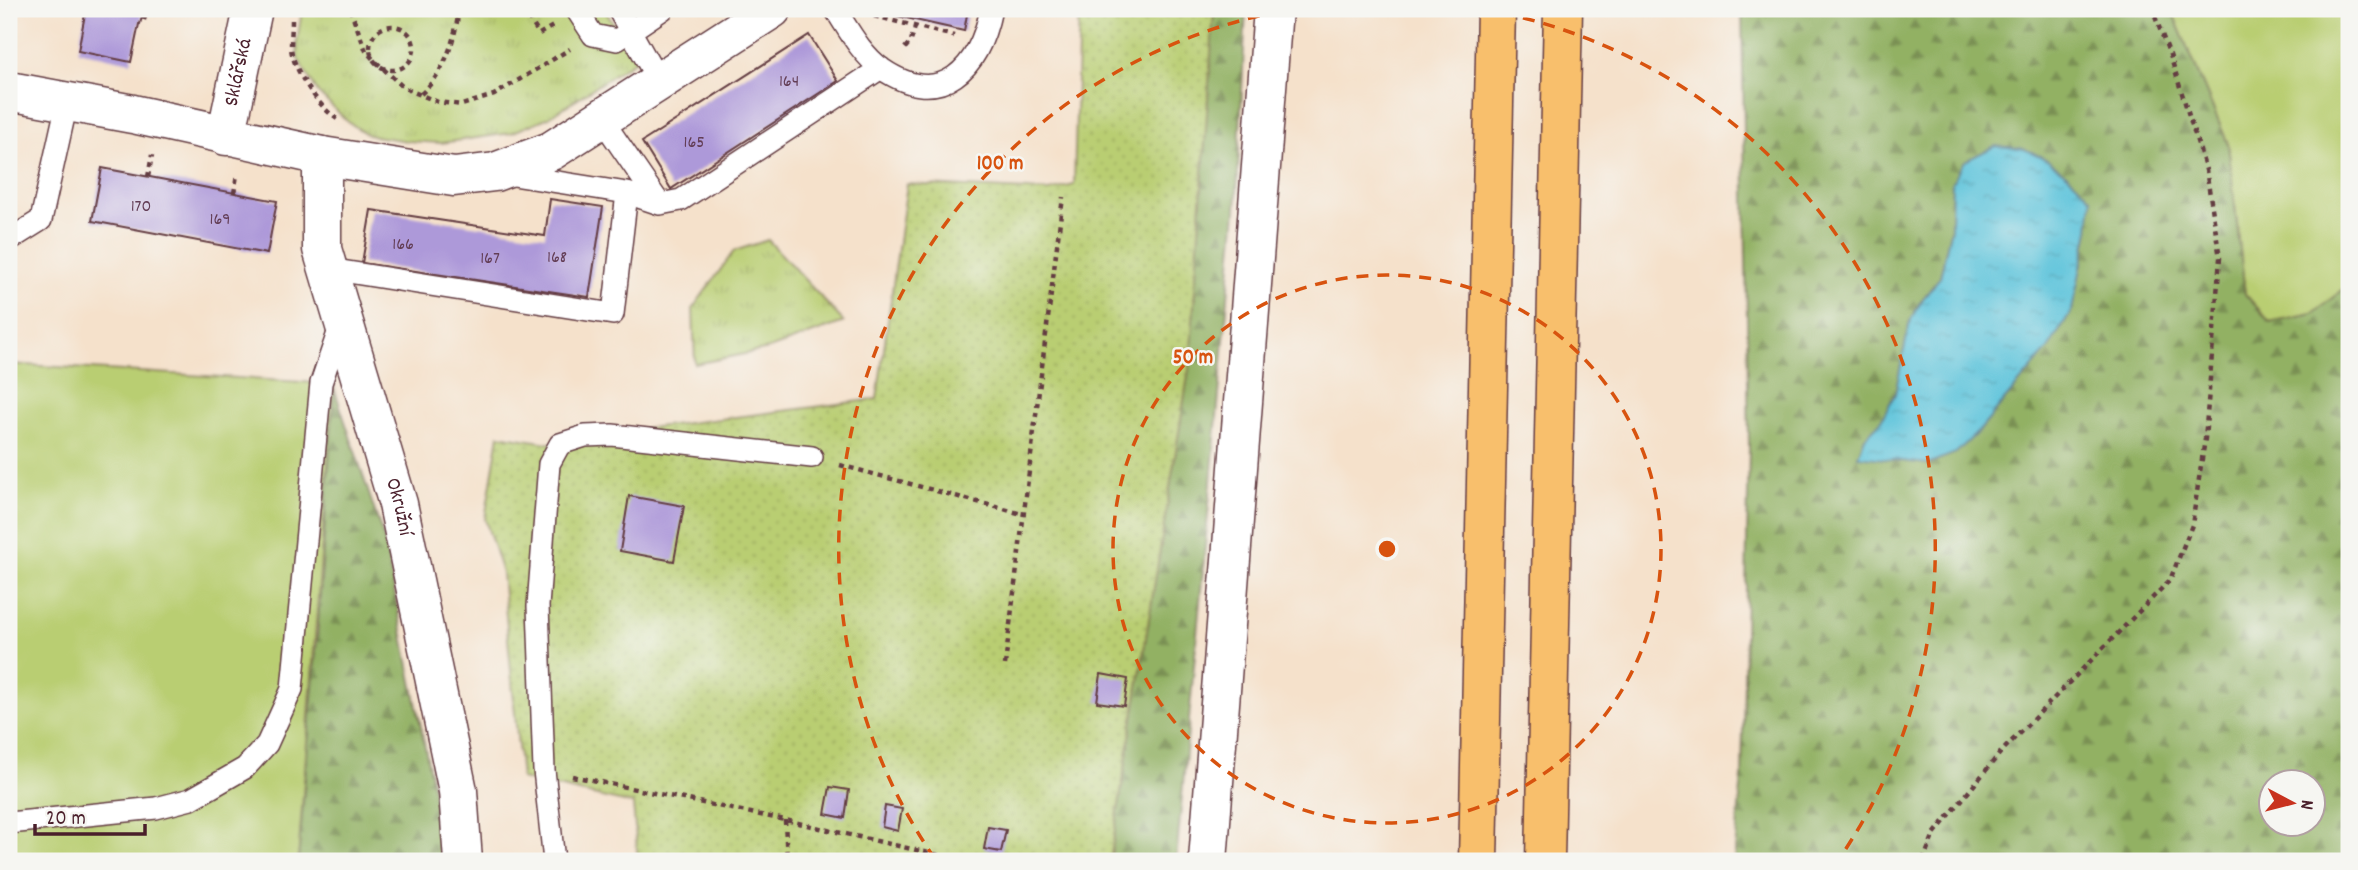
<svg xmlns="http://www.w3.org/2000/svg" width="2358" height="870" viewBox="0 0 2358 870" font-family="Dekko,sans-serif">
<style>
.grass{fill:#b9ce72;stroke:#82764e;stroke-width:2}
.forest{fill:url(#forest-firs);stroke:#6e6848;stroke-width:2;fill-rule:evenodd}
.park{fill:url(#park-tufts);stroke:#82764e;stroke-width:2}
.garden{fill:url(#garden-dots);stroke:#82764e;stroke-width:2}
.water{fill:url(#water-ripples);stroke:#547283;stroke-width:2}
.building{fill:#ad99d9}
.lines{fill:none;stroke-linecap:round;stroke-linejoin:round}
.service-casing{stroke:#643c43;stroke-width:24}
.minor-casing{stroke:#643c43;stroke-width:41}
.motorway-casing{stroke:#643c43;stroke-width:41}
.path{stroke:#643c43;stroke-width:4.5;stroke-dasharray:5 5;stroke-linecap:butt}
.service{stroke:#fff;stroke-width:21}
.minor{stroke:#fff;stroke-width:38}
.motorway{stroke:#f8bf6c;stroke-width:38}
.ring{fill:none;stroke:#d8530f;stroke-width:3.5;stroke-dasharray:12 9}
.labels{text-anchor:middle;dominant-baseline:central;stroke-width:5;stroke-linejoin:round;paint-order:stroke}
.number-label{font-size:18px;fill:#633e56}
.street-label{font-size:21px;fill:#4a1f2b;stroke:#f6f6f2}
.centre{fill:#d8530f;stroke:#f6f6f2;stroke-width:3.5}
.ring-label{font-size:21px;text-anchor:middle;font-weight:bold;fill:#d8530f;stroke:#f6f6f2;stroke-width:5;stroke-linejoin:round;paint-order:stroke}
</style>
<defs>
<pattern id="forest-firs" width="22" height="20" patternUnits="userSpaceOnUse" patternTransform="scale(1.75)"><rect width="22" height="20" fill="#92b164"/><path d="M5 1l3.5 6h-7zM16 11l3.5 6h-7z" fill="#798f53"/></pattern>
<pattern id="park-tufts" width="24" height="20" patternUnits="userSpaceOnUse" patternTransform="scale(1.75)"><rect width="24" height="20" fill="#b9ce72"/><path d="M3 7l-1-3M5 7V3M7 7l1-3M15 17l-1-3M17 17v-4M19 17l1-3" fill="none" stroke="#a1b063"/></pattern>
<pattern id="garden-dots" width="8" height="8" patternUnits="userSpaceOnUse" patternTransform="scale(1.75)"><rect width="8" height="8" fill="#b9ce72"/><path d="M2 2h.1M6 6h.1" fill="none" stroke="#a1b063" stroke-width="1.8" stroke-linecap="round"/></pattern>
<pattern id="water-ripples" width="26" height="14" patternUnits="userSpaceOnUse" patternTransform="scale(1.75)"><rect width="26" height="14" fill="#5ec4db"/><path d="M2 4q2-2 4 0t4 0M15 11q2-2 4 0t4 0" fill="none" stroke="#53a8bc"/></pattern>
</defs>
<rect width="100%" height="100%" fill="#f6f6f2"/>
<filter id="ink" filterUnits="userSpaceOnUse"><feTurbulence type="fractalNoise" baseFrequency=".0143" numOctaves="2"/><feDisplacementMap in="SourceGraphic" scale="14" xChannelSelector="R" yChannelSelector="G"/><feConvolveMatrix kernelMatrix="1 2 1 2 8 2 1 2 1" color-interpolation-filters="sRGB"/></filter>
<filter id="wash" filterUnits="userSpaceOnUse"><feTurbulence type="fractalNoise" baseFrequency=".00686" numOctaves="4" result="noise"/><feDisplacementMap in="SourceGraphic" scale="28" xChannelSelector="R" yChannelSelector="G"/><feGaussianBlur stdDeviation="1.57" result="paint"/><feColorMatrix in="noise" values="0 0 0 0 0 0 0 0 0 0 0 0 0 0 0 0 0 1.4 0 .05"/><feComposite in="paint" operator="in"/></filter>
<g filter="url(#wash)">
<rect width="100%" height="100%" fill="#f5e1cb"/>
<path class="grass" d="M2171,9H2349V285L2313,313L2269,322L2245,294L2228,144Z
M9,364L334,384L298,861H9Z"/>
<path class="forest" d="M1214,9H1246L1236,211L1176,861H1110L1190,363Z
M1742,9H2171L2228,144L2245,294L2270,322L2313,313L2349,285V861H1734L1742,776L1749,446ZM1952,182L2089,230L2081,267L2006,397L1980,430L1858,456L1865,437L1880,423L1895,394L1910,321L1922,300L1940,277L1951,228ZM2270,782H2312V824H2270Z
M334,388L384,539L433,788L441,861H298L317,639Z"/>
<path class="park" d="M302,9H604L637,59L549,117L511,133L441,143L408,141L368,135L347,121L318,93L298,59L297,43Z
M768,240L844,322L769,349L695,364L693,308L734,251Z"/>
<path class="garden" d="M1079,9H1214L1190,363L1110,861H638L633,804L521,779L502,573L485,519L499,435L554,444L648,428L877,399L907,184L1049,191L1074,185Z"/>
<path class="water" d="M1995,146C2004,147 2015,147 2024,149C2050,158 2074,179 2092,199L2089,230L2072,310L2048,349L1980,430L1956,453L1927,464L1858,456L1865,437L1880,422L1895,394L1910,321L1922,300L1940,277L1951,228L1952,182L1965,161Z"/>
<g id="blocks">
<path class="building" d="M86,9H142V17L140,24H139L131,62L78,51Z
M875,9H968L964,31L875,11Z
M809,35L838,81L671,189L642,142Z
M102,168L277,201L267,254L92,221Z
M550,199L603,207L589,297L362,263L371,210L545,236Z
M629,496L684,506L674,561L620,551Z
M1101,674L1128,679L1124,706L1097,702Z
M830,787L849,790L845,818L825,814Z
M885,806L902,809L898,831L882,827Z
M988,827L1006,830L1001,852L984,849Z"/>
</g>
</g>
<g filter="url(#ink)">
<use href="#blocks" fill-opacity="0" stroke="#643c43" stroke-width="2"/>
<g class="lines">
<defs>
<path id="service" d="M576,9L593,35L617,40L663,9
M618,9L659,82
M835,9C848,29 861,54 882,69C942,110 979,68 991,9
M601,118L660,204
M507,174L627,193L660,204L681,200L881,68
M9,240L41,220L67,103
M329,269L613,314L627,193
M9,823L156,808L191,799L245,768L267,744L292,689L321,383L341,324
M554,861L544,770L538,606L549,464L560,444L585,436L612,435L812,457"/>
<g id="minor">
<path d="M9,91L133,114L322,156L454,177L495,172L551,151L772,9"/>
<path id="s1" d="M226,136L253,9"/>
<path id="s2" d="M322,156V249L398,504L458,791L463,861"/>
<path d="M1208,861L1273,9"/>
</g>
<path id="motorway" d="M1478,861L1496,9
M1545,861L1563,9"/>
</defs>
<use href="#service" class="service-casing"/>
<use href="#minor" class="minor-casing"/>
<use href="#motorway" class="motorway-casing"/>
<path class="path" d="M350,9L366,51L373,59L404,88L438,102L462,105L494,95L570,49
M523,9L539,34L553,26
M874,16L954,36
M142,17L151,20
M292,20C292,29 291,39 291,48C293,70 319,107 337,119
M370 48a22 22 0 1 1 44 0a22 22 0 1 1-44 0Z
M905,48L911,41L915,27
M421,94C445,72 455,40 459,9
M148,177L152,155
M234,193L237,175
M840,465L1022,514
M1005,665L1063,197
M572,776L785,820L964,861
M785,820L787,861
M1923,861L1934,834L2001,752L2170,580L2192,525L2205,439L2220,258L2206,170L2170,55L2152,9"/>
<use href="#service" class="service"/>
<use href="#minor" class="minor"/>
<use href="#motorway" class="motorway"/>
</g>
</g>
<g class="ring">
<circle cx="1387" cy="549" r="274"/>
<path d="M935 859A548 548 0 0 1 1292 9M1482 9A548 548 0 0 1 1839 859"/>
</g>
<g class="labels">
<g class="number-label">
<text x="789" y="82">164</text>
<text x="694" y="143">165</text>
<text x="141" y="207">170</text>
<text x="220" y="220">169</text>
<text x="403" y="245">166</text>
<text x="557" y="258">168</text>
<text x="490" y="259">167</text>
</g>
<g class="street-label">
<text stroke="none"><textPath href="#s1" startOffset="65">Sklářská</textPath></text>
<text stroke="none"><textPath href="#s2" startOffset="362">Okružní</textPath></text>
</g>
</g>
<circle cx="1387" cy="549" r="10" class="centre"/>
<g class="ring-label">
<text x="1000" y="169">100 m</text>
<text x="1193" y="363">50 m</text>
</g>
<rect width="2358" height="870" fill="none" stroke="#f6f6f2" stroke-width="35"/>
<g transform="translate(2292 803) rotate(97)"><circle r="33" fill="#f6f6f2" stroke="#b1a0a2" stroke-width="2"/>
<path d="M0-5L12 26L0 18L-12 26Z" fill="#c8321e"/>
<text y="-10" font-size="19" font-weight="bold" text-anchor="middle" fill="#4a1f2b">N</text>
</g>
<path d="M35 824v10h110v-10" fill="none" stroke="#4a1f2b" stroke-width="3.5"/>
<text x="46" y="824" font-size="21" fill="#4a1f2b" stroke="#f6f6f2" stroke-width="5" paint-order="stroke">20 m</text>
</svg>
